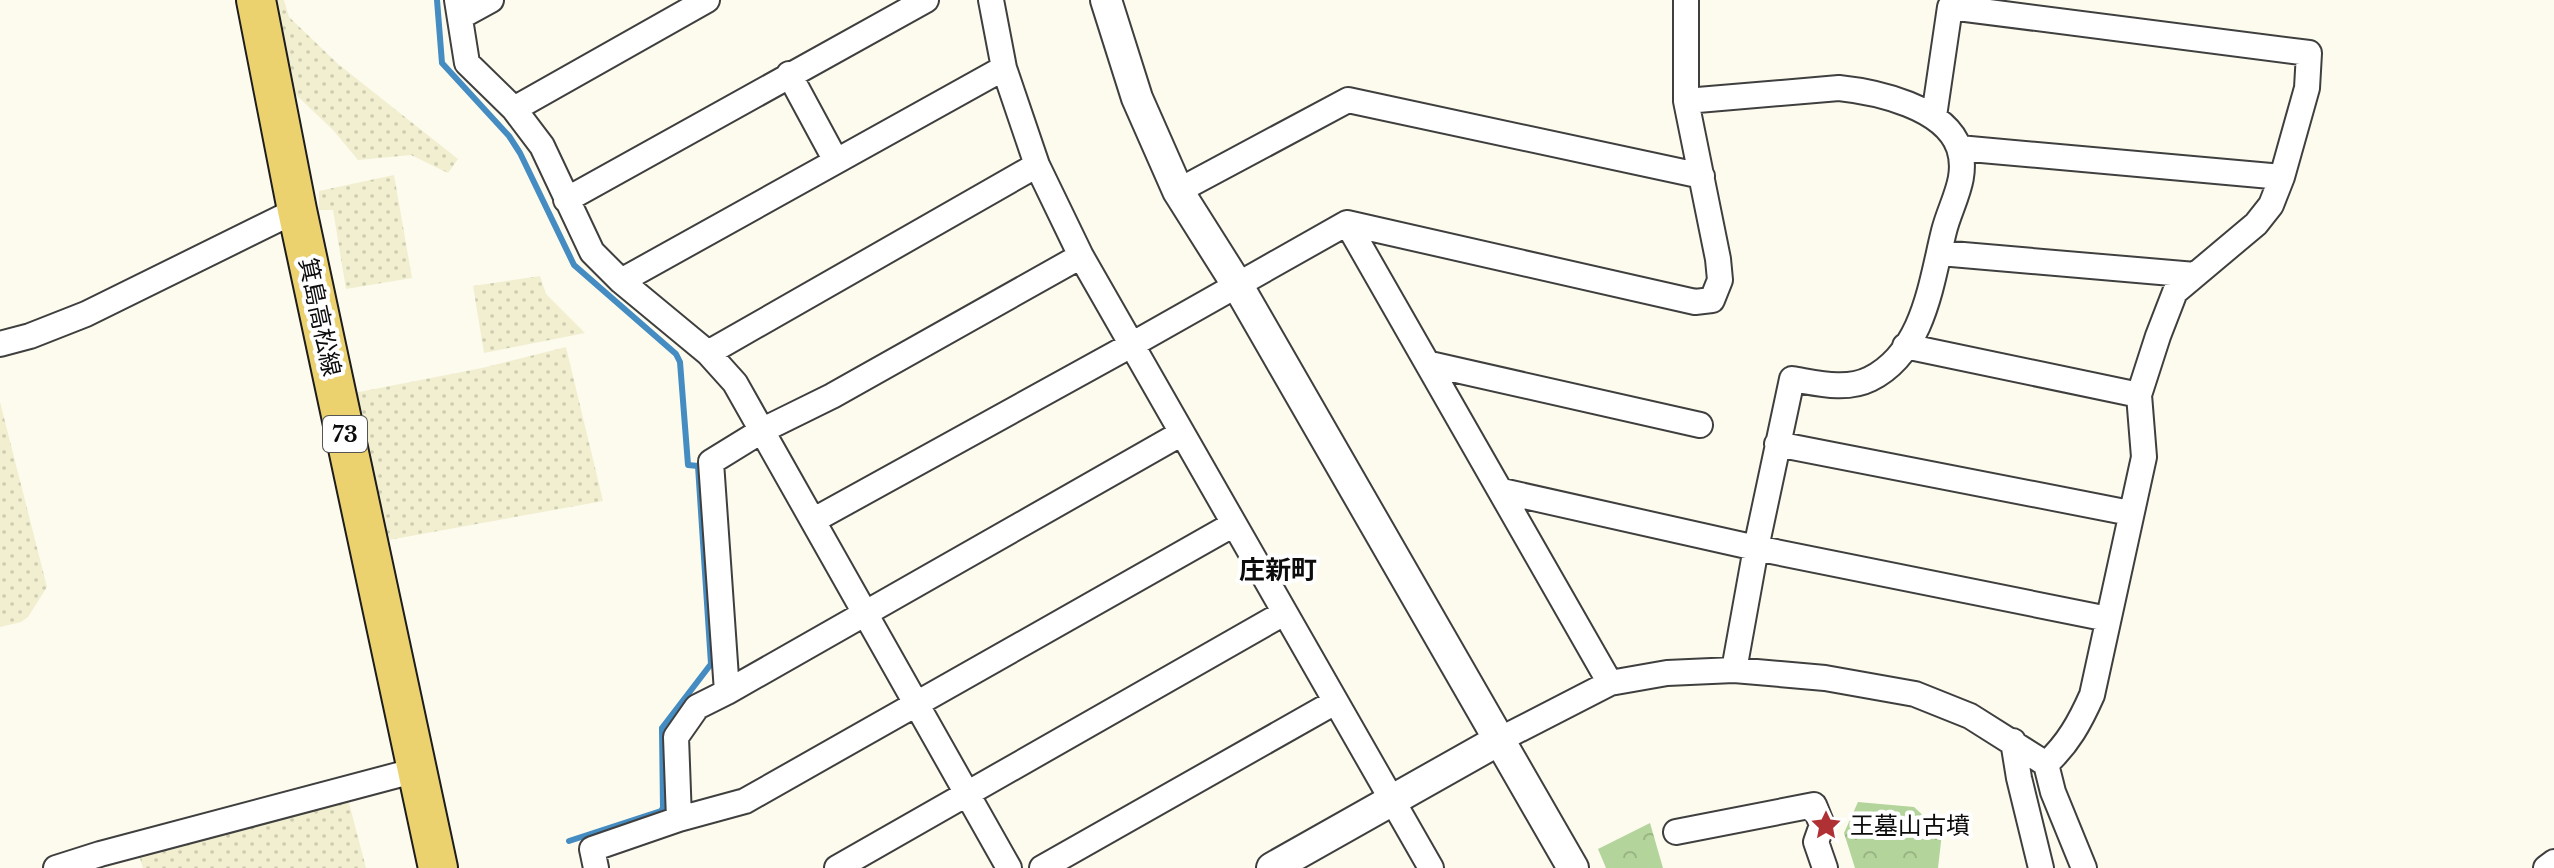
<svg xmlns="http://www.w3.org/2000/svg" width="2554" height="868" viewBox="0 0 2554 868" font-family="'Libre Baskerville','Noto Sans JP',serif">
<style>
.farmland{fill:url(#farmland-dots)}
.forest{fill:url(#forest-crowns)}
.lines{fill:none;stroke-linecap:round;stroke-linejoin:round}
.stream{stroke:#448cc1;stroke-width:6}
.minor-casing{stroke:#3f3f3f;stroke-width:28}
.tertiary-casing{stroke:#3f3f3f;stroke-width:34}
.primary-casing{stroke:#1d1d1d;stroke-width:42}
.minor{stroke:#fff;stroke-width:24}
.tertiary{stroke:#fff;stroke-width:30}
.primary{stroke:#ecd16f;stroke-width:38}
.labels{text-anchor:middle;dominant-baseline:central;stroke-width:8;stroke-linejoin:round;paint-order:stroke}
.shield{fill:#fff;stroke:#555;stroke-width:2}
.shield-label{font-size:22px;font-weight:bold;fill:#0c0c0c}
.street-label{font-size:24px;fill:#0c0c0c;stroke:#fff}
.poi-label{font-size:24px;fill:#0c0c0c;stroke:#fff;text-anchor:start}
.neighbourhood-label{font-size:26px;font-weight:bold;fill:#0c0c0c;stroke:#fff}
</style>
<defs>
<pattern id="farmland-dots" width="8" height="8" patternUnits="userSpaceOnUse" patternTransform="scale(2)"><rect width="8" height="8" fill="#f1efd0"/><path d="M2 2h.1M6 6h.1" fill="none" stroke="#cdccb1" stroke-width="1.8" stroke-linecap="round"/></pattern>
<pattern id="forest-crowns" width="20" height="18" patternUnits="userSpaceOnUse" patternTransform="scale(2)"><rect width="20" height="18" fill="#b3d49b"/><path d="M2 6a3 3 0 1 1 6 0M12 15a3 3 0 1 1 6 0" fill="none" stroke="#99b584"/></pattern>
</defs>
<rect width="100%" height="100%" fill="#fdfbed"/>
<path class="farmland" d="M274,0H284L289,17L338,64L458,159L448,173L411,155L358,160L334,131L291,90Z
M394,175L412,278L346,289L333,210H319V191Z
M540,276L546,294L585,333L484,353L473,286Z
M566,347L603,501L383,541L354,393L482,368Z
M0,402L47,587L28,617L21,622L0,627Z
M348,799L366,868H143L138,852Z"/>
<path class="forest" d="M1858,802L1914,807L1942,833L1938,868H1855L1844,833Z
M1650,823L1663,868H1606L1598,849Z"/>
<g class="lines">
<path class="stream" d="M437,0L442,63L509,136L520,153L574,265L676,354L680,362L688,465L698,466L711,664L662,728L663,808L661,811L569,841"/>
<defs>
<path id="minor" d="M457,0L467,63L514,109L542,146L592,252L621,281L708,353L735,383L1009,868
M991,0L1004,68L1037,165L1081,256L1431,868
M460,17L491,0
M789,74L836,161
M1686,101L1839,88C1877,92 1945,107 1959,148C1969,178 1951,203 1944,231C1931,283 1924,352 1870,379C1846,391 1817,383 1792,379L1756,548L1734,670
M514,109L707,0
M1934,116L1950,7L2309,53L2307,88L2282,177L2271,205L2256,224L2175,292L2158,336L2139,395L2144,457L2092,695C2080,722 2068,744 2046,764
M1959,148L2282,177
M1178,191L1348,100L1702,176
M566,200L926,0
M1347,223L1610,683
M1940,253L2195,275
M621,281L1004,68
M0,344L30,336L86,314L297,210
M1905,346L2139,395
M708,353L1037,165
M1430,364L1700,425
M1777,444L2130,513
M1502,491L1756,548L2108,619
M814,520L1133,344L1347,223L1695,302L1712,300L1720,280L1718,259L1686,101V0
M727,692L1182,433
M1499,740L1610,683L1667,673L1734,670L1825,678L1915,694L1970,716L2046,764L2053,792L2084,868
M2013,741L2019,778L2041,868
M679,819L745,801L1234,524
M1676,832L1814,805L1822,825L1816,842L1825,868
M56,868L100,854L417,770
M596,868L592,849L679,819L676,737L697,707L727,692L711,462L763,430L832,396L1081,256
M837,868L1284,613
M1042,868L1335,702
M2546,868L2554,862"/>
<path id="tertiary" d="M1106,0L1137,98L1178,191L1238,286L1573,868
M1272,868L1499,740"/>
<path id="primary" d="M256,0L297,210L438,868"/>
</defs>
<use href="#minor" class="minor-casing"/>
<use href="#tertiary" class="tertiary-casing"/>
<use href="#primary" class="primary-casing"/>
<use href="#minor" class="minor"/>
<use href="#tertiary" class="tertiary"/>
<use href="#primary" class="primary"/>
</g>
<defs>
<symbol id="sight-bare" viewBox="-9 -9 18 18"><path d="M0-6L1.8-2.2L6-1.7L2.9 1.2L3.7 5.4L0 3.3L-3.7 5.4L-2.9 1.2L-6-1.7L-1.8-2.2Z" fill="#af3134" stroke="#fff" stroke-width="2.5" paint-order="stroke"/></symbol>
</defs>
<g fill-rule="evenodd">
<use href="#sight-bare" x="1804" y="803" width="44" height="44"/>
</g>
<g class="labels">
<rect class="shield" x="323" y="416" width="44" height="36" rx="6"/>
<g class="shield-label">
<text x="345" y="434">73</text>
</g>
<g class="street-label">
<text transform="translate(320 317) rotate(78)">箕島高松線</text>
</g>
<g class="poi-label">
<text x="1850" y="825">王墓山古墳</text>
</g>
<g class="neighbourhood-label">
<text x="1278" y="570">庄新町</text>
</g>
</g>
</svg>
